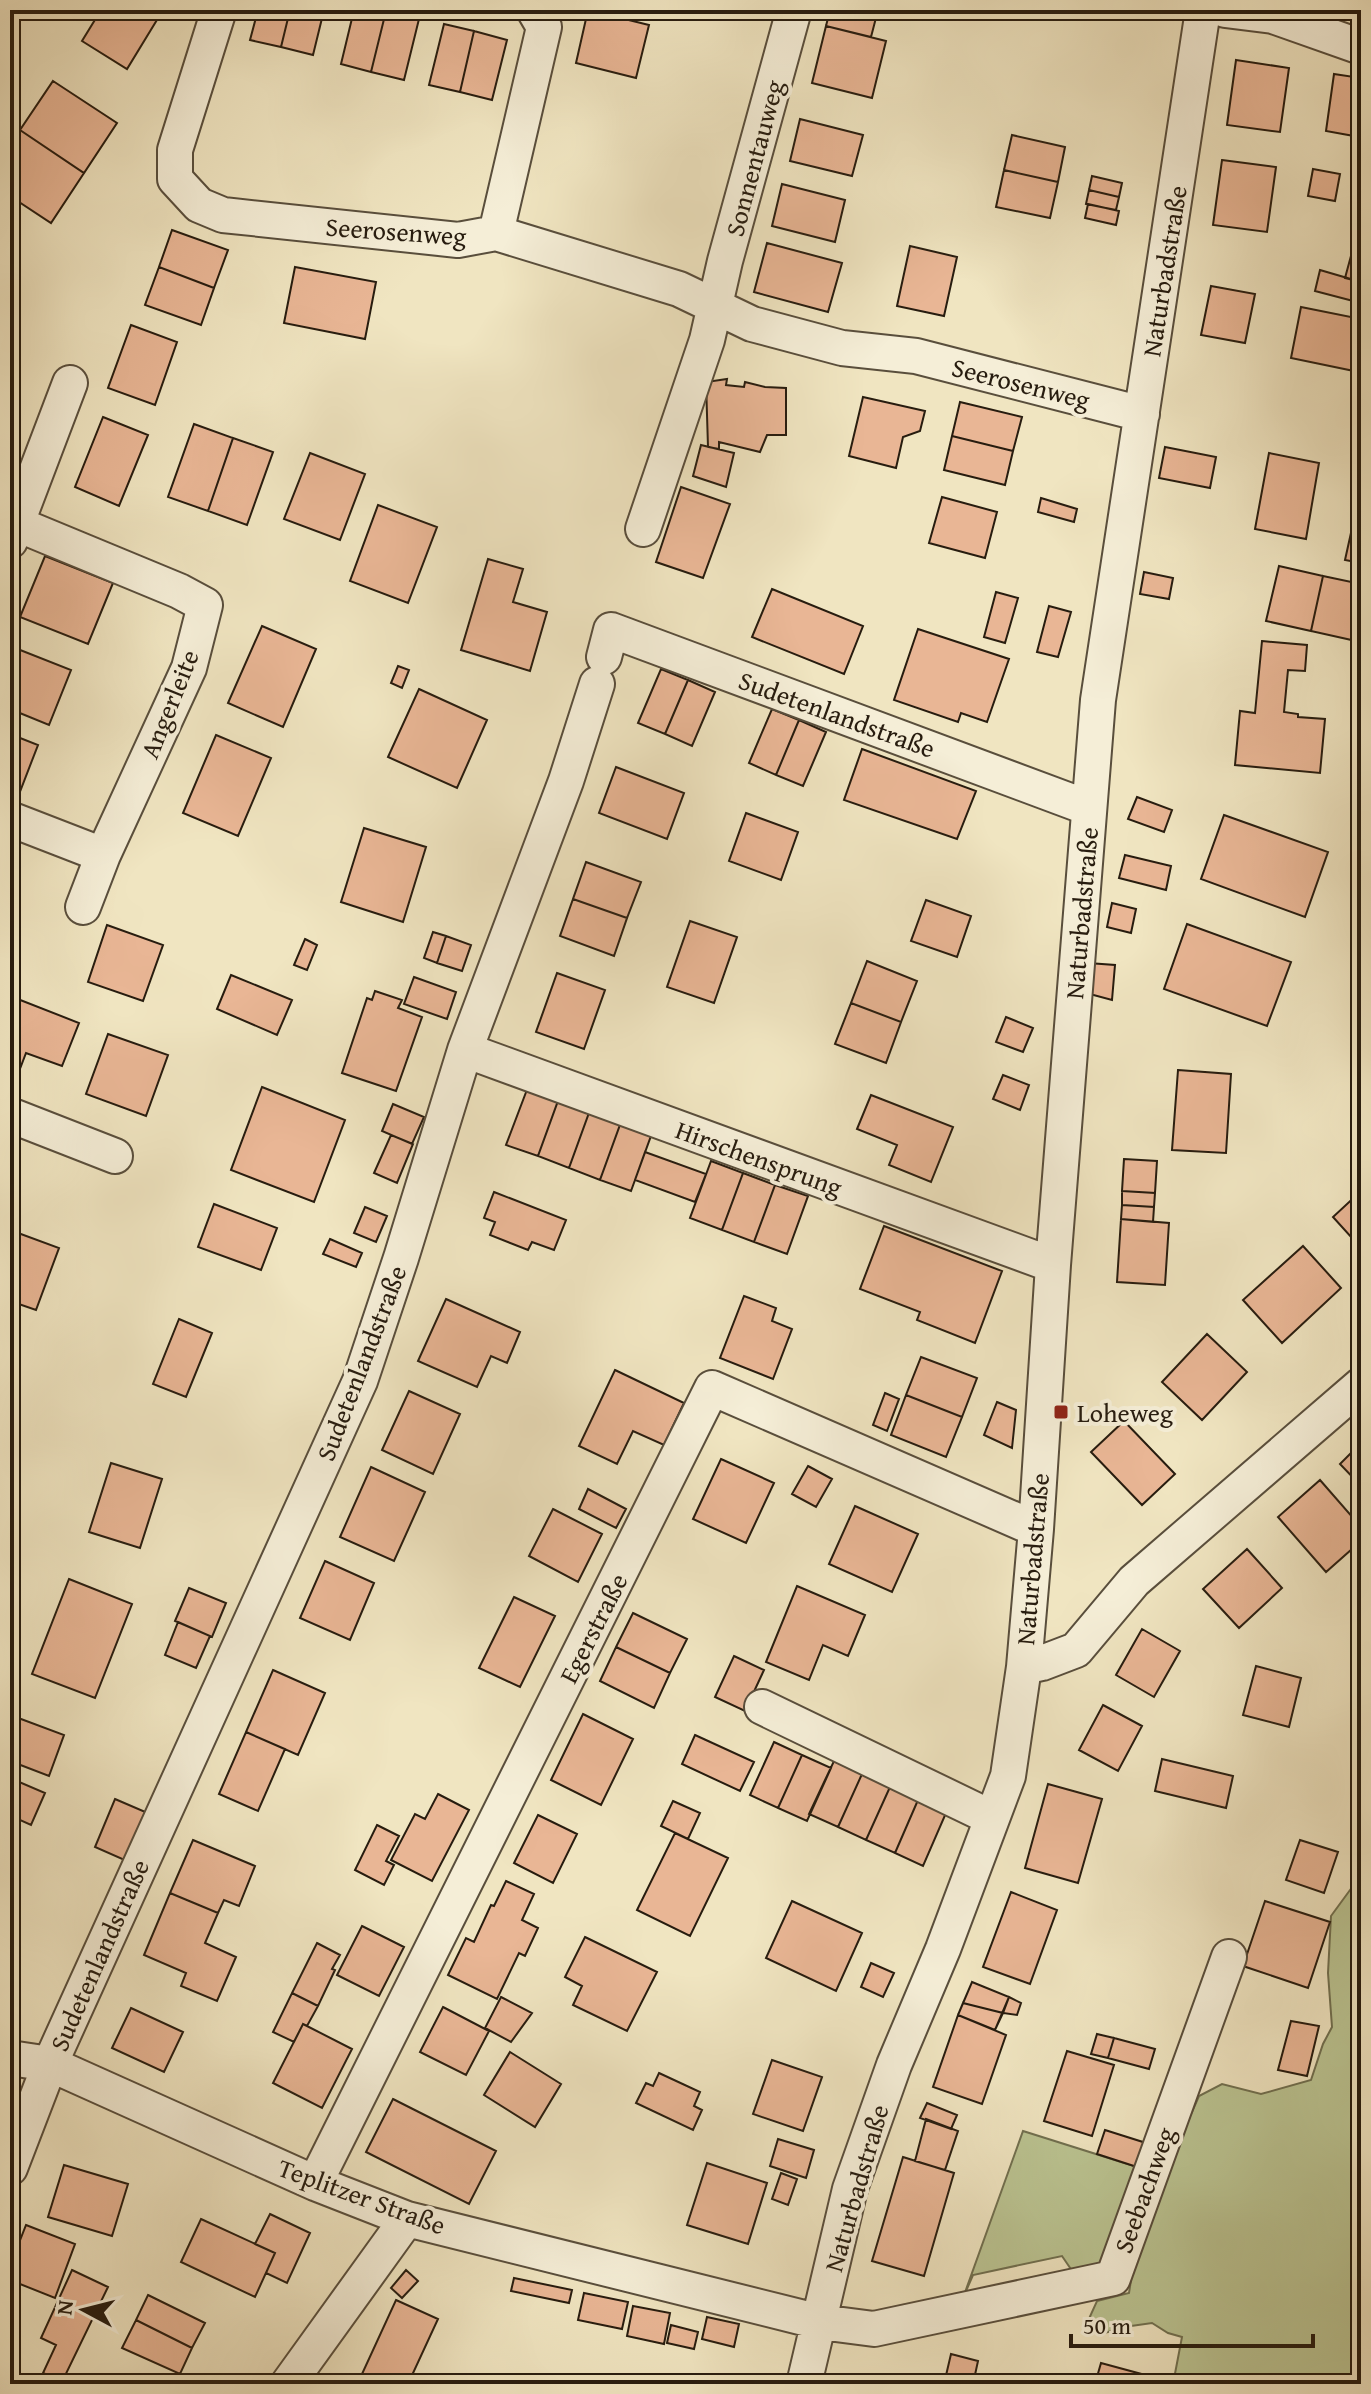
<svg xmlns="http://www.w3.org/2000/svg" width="1371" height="2394" viewBox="0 0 1371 2394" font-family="'Gentium Book Plus',serif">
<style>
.green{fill:#bbc492;stroke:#717050;stroke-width:2}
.building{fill:#e9b695;stroke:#271c0f;stroke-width:2}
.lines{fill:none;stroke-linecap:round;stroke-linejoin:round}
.minor-casing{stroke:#594e3c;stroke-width:38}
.minor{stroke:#f5eed7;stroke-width:34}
.poi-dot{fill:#8f2418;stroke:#f5eed7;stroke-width:3}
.labels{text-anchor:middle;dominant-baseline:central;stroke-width:8;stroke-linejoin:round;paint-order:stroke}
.street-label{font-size:26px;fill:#271c0f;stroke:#f5eed7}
.poi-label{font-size:26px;fill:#271c0f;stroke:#f5eed7;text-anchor:start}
</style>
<rect width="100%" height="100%" fill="#f0e5c1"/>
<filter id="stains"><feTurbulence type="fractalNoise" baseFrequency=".0025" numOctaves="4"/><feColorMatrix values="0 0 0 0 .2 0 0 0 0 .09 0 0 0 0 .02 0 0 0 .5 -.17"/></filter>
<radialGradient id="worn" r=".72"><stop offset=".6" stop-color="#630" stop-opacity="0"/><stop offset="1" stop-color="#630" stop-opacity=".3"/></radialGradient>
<path class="green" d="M1361,1875V2384H1173L1182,2337L1168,2333L1152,2323L1124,2327L1105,2333L1087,2323L1097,2301L1129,2293L1136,2248L1150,2207L1199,2096L1222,2084L1261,2094L1311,2080L1323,2044L1332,2027L1328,1973L1331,1916Z
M1023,2131L1137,2167L1101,2269L1075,2275L1062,2256L973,2275L963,2298Z"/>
<path class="building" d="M101,10H163L127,69L82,41Z
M258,10H290L281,47L250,40Z
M290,10H324L313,55L281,47Z
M354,10L386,11L371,72L341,64Z
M588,10L649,25L636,78L576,63Z
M830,10H878L871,37L826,26Z
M386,11L419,19L404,80L371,72Z
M444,24L474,31L460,92L429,85Z
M826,26L886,41L872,98L812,83Z
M474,31L507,40L492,100L460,92Z
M1236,60L1289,68L1280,132L1227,125Z
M1334,74L1361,78V105L1359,104L1354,136L1326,131Z
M53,81L117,123L84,173L20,130Z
M800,119L863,135L852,176L790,161Z
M20,130L84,173L51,223L10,196V145Z
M1012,135L1065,147L1058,182L1004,170Z
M1222,160L1276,167L1267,232L1213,225Z
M1313,169L1340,174L1335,201L1308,196Z
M1004,170L1058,182L1050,218L996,207Z
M1092,176L1122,183L1119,197L1089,190Z
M782,184L845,200L835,242L772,226Z
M1089,190L1119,197L1116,210L1086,204Z
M1088,204L1119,211L1116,225L1085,218Z
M172,230L228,250L214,288L159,267Z
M1358,230L1361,231V282L1345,278Z
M767,243L842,263L828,312L754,292Z
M910,246L957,257L944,316L897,306Z
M159,267L214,288L201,325L145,305Z
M295,267L376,282L365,339L284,323Z
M1320,270L1361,282L1357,302L1315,291Z
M1211,286L1255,294L1245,343L1201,335Z
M1301,307L1361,319V338L1354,371L1291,358Z
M131,325L177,342L155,405L108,388Z
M727,379L726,385L744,387L745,382L765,387L786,388V435H767L760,452L719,442V449L708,447L706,382Z
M863,397L925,411L920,431L903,437L896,468L849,456Z
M960,402L1022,417L1013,451L952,436Z
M10,415L19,418L10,441Z
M103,417L148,435L119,506L75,487Z
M194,424L233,438L208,511L168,497Z
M952,436L1013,451L1005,485L944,470Z
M233,438L273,452L247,525L208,511Z
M701,445L734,453L726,487L693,476Z
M1165,447L1216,457L1210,488L1159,478Z
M310,453L365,474L340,540L284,519Z
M1269,453L1319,463L1306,539L1255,529Z
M681,487L730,504L703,578L656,562Z
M1360,492L1361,493V563L1345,560Z
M942,497L997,512L985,558L929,543Z
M1041,498L1077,509L1074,522L1038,512Z
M378,505L437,527L408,603L350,581Z
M45,556L113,583L88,644L20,617Z
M488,559L523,569L513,602L547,612L530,671L461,650Z
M1279,566L1323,576L1311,631L1266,621Z
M1144,572L1173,578L1169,599L1140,594Z
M1323,576L1361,584V618L1356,641L1311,631Z
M772,589L863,626L844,674L752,637Z
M996,592L1018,598L1005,643L984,637Z
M1049,606L1071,612L1058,657L1037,652Z
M262,626L316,649L283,727L228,703Z
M918,629L1009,659L987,722L961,713L958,722L894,700Z
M1262,641L1307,645L1305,671L1288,670L1284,712L1298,714V717L1325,719L1320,773L1235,765L1240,711L1255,713Z
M10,646L71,670L49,725L10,709Z
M398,666L409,670L402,688L391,683Z
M661,669L688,680L665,734L638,723Z
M688,680L715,692L692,746L665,734Z
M419,689L487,720L457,788L388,757Z
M772,709L799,720L776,775L749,763Z
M799,720L826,732L803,786L776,775Z
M10,734L38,745L16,802L10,800Z
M216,735L271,758L238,836L183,813Z
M862,749L976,791L957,839L844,800Z
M616,767L684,793L667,839L599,813Z
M1137,797L1172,810L1164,832L1128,819Z
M746,813L798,832L781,880L729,861Z
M1224,815L1328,852L1305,917L1201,879Z
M364,828L426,847L403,922L341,902Z
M1125,855L1171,866L1166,890L1119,878Z
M586,862L641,882L627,918L573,899Z
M573,899L627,918L614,956L560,936Z
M926,900L971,916L957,957L911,941Z
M1112,903L1136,909L1131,933L1107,927Z
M690,921L737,937L714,1003L667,987Z
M1187,924L1291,962L1267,1026L1164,989Z
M107,925L163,945L143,1001L88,982Z
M433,932L446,936L437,963L424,958Z
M446,936L471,945L462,971L437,963Z
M305,939L317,945L307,970L294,965Z
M867,961L917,981L901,1022L851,1003Z
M1088,963L1115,965L1112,1000L1086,993Z
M557,973L605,990L584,1049L536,1032Z
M231,975L292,1000L277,1035L217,1009Z
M414,977L456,992L447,1019L404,1004Z
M375,991L402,1000L398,1008L422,1017L396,1091L342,1073L367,998L372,1000Z
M10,996L79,1023L62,1066L26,1053L15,1082L10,1080Z
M851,1003L901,1022L886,1063L835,1044Z
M1006,1017L1033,1028L1023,1052L996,1042Z
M108,1034L168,1055L146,1116L86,1094Z
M1178,1070L1231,1074L1226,1153L1172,1150Z
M1003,1075L1029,1085L1020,1110L993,1099Z
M262,1087L345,1120L314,1202L231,1170Z
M528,1087L559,1098L538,1156L506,1145Z
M871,1095L953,1127L931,1182L889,1165L897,1145L857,1129Z
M559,1098L590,1110L569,1168L538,1156Z
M393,1104L424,1117L412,1144L382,1131Z
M590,1110L621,1122L600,1180L569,1168Z
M621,1122L652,1133L631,1191L600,1180Z
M391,1135L413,1144L397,1183L374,1173Z
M645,1152L706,1174L695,1202L635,1180Z
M1124,1159L1157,1161L1155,1193L1122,1191Z
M711,1161L743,1173L722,1230L690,1218Z
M743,1173L775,1185L754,1242L722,1230Z
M775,1185L808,1196L787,1254L754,1242Z
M1122,1191L1155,1193L1154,1207L1122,1205Z
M1361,1191V1248L1333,1217Z
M494,1192L566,1220L554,1250L532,1242L528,1250L490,1235L495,1222L484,1218Z
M214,1204L277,1228L261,1270L198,1247Z
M1122,1205L1154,1207L1153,1222L1121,1219Z
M365,1207L387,1216L376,1242L354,1233Z
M1121,1219L1169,1223L1165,1285L1117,1282Z
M884,1226L1002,1271L975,1343L917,1320L920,1312L860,1289Z
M10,1230L59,1248L36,1310L10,1301Z
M330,1239L362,1253L356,1267L323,1254Z
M1303,1246L1341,1288L1282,1343L1243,1300Z
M744,1296L776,1308L772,1321L792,1329L773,1379L720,1358Z
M446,1299L520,1332L507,1363L491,1356L477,1387L418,1361Z
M179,1319L212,1333L186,1397L153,1384Z
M1207,1334L1247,1372L1202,1420L1162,1382Z
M921,1357L977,1378L962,1417L906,1395Z
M615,1370L684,1403L664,1445L633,1431L617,1464L579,1446Z
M409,1391L460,1414L433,1474L382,1450Z
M885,1393L899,1399L887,1431L873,1425Z
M906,1395L962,1417L946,1457L891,1435Z
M997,1402L1016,1410L1012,1448L984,1435Z
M1124,1421L1175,1474L1142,1505L1091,1452Z
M1361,1443V1486L1340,1464Z
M721,1459L774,1483L746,1543L693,1519Z
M111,1463L162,1479L140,1548L89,1532Z
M808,1466L832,1479L816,1507L792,1494Z
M371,1467L425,1492L394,1561L340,1537Z
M1320,1480L1361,1527V1541L1326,1572L1278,1517Z
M588,1489L626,1509L616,1528L579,1509Z
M855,1506L918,1534L892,1592L829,1564Z
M553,1509L602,1534L578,1582L529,1556Z
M1247,1549L1282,1588L1239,1628L1203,1589Z
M325,1561L374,1583L350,1640L300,1618Z
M69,1579L132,1604L95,1698L32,1674Z
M797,1586L865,1615L848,1656L823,1645L809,1680L766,1662Z
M189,1588L226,1603L212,1637L175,1621Z
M514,1597L555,1616L520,1687L479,1668Z
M633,1613L687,1639L670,1673L616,1647Z
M178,1622L210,1636L196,1668L165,1655Z
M1142,1629L1180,1651L1154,1697L1116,1675Z
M616,1647L670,1673L654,1708L600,1681Z
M734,1656L764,1670L745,1711L715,1697Z
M1256,1666L1301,1678L1289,1727L1243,1715Z
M273,1670L325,1693L298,1755L246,1732Z
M1103,1705L1142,1726L1118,1771L1079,1750Z
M583,1714L633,1739L601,1805L551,1780Z
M13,1716L64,1735L49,1776L10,1761V1724Z
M246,1732L285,1749L258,1811L219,1794Z
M695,1735L754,1762L740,1791L682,1764Z
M774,1742L802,1755L778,1808L750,1795Z
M802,1755L831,1768L807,1821L778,1808Z
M1162,1759L1233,1776L1226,1808L1155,1791Z
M834,1761L862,1774L838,1827L809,1814Z
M862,1774L890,1787L866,1840L838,1827Z
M10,1778L45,1793L31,1825L18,1819L14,1829L10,1827Z
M1048,1784L1102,1799L1078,1883L1025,1868Z
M890,1787L918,1800L895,1853L866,1840Z
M438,1794L469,1810L432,1881L391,1860L415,1814L425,1819Z
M115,1799L150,1814L129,1862L95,1847Z
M918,1800L946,1813L923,1866L895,1853Z
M673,1801L700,1813L688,1839L661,1826Z
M538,1815L577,1834L553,1883L514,1863Z
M377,1825L399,1836L386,1861L394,1865L384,1885L355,1870Z
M675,1833L728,1858L690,1936L637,1910Z
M193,1840L255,1866L239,1906L224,1900L218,1913L170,1893Z
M1300,1840L1338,1852L1324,1893L1286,1880Z
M506,1881L534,1894L522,1920L538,1928L525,1956L519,1953L497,1999L448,1975L466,1938L474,1942L491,1905L494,1906Z
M1011,1892L1057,1910L1030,1984L983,1967Z
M170,1893L218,1913L205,1943L236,1957L217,2001L181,1986L186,1973L144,1955Z
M792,1901L862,1933L836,1991L766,1958Z
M1265,1901L1330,1922L1308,1988L1243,1966Z
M362,1926L404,1947L379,1996L337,1975Z
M585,1937L657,1972L627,2031L573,2005L582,1986L565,1977Z
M317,1943L340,1955L332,1969L335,1970L318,2006L292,1993Z
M871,1963L894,1973L883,1997L861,1987Z
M972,1982L1009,1997L995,2030L958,2015Z
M972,1982L1009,1997L1003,2013L963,2003Z
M292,1993L318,2006L307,2026L303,2024L294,2042L273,2032Z
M501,1997L532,2013L511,2042L485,2028Z
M1009,1997L1021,2003L1017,2015L1003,2013Z
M963,2003L1003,2013L995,2030L958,2015Z
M443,2007L489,2031L466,2075L420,2052Z
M131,2008L183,2032L164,2072L112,2048Z
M958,2015L1006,2035L982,2104L933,2087Z
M1291,2021L1319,2026L1307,2076L1278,2070Z
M303,2024L352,2049L322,2108L273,2083Z
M1097,2034L1114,2038L1108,2058L1091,2054Z
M1114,2038L1155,2049L1149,2069L1108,2058Z
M1067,2051L1114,2065L1092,2136L1044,2121Z
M510,2052L561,2084L535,2127L484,2095Z
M772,2060L822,2077L803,2131L753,2114Z
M659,2073L700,2092L694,2106L702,2110L693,2130L636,2103L646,2083L653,2086Z
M393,2099L496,2151L469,2204L366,2152Z
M927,2103L957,2115L951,2129L920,2118Z
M926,2119L958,2131L945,2170L915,2161Z
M1105,2130L1146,2143L1137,2167L1097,2154Z
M778,2139L814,2150L806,2178L770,2166Z
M903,2157L954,2173L924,2276L872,2261Z
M707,2163L767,2183L748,2244L687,2225Z
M64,2165L128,2184L112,2236L48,2217Z
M781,2173L797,2179L788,2205L772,2199Z
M270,2214L310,2233L287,2283L266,2273L275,2253L255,2244Z
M201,2219L275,2253L255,2297L181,2262Z
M26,2225L75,2244L55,2298L10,2280V2266Z
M72,2270L108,2287L62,2382L43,2373L56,2345L41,2338Z
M406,2270L418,2281L402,2298L391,2288Z
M514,2278L572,2290L569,2303L511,2291Z
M584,2293L628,2302L622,2329L578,2320Z
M148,2295L205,2323L192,2348L136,2320Z
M396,2300L438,2319L408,2384H385L362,2374Z
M633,2306L670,2313L664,2344L627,2336Z
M707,2317L739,2324L734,2347L702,2339Z
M136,2320L192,2348L180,2374L122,2348Z
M671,2325L698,2332L694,2349L667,2343Z
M951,2354L978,2361L973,2384H944Z
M1101,2363L1160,2379L1158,2384H1095Z
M110,2375L131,2384H107Z"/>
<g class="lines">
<defs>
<path id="minor" d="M219,10L175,150V179L199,205L223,215L458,240L496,233L679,289L752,324L842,348L916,356L1142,414
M1225,10L1273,16L1361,47
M496,233L544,27L534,10
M643,529L707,340L725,261L794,10
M10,541L70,383
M604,657L611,630L1089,808
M10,819L103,855L189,668L205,605L179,591L17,524
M83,907L103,855
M465,1050L1053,1265
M10,1115L115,1156
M1024,1667L1042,1663L1076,1650L1134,1581L1361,1385
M762,1707L992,1818
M10,2058L50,2064L315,2183L407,2219L820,2322L874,2329L1113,2278L1229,1957
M10,2168L50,2064L360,1381L401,1258L465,1050L566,781L597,684
M315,2183L712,1388L1036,1529
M288,2384L407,2219
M804,2384L850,2189L894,2065L943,1949L1008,1776L1024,1667L1036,1529L1053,1265L1098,700L1203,10"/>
</defs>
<use href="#minor" class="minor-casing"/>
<use href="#minor" class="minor"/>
</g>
<rect class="poi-dot" x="1053" y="1404" width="16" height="16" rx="4"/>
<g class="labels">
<g class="street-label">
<text transform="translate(754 158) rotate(-75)">Sonnentauweg</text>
<text transform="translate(396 231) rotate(4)">Seerosenweg</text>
<text transform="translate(1164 271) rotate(-81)">Naturbadstraße</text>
<text transform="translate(1021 383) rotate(14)">Seerosenweg</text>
<text transform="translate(169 704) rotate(-68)">Angerleite</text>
<text transform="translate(837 714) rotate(20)">Sudetenlandstraße</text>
<text transform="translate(1081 913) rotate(-85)">Naturbadstraße</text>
<text transform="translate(759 1158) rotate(20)">Hirschensprung</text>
<text transform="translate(361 1363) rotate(-69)">Sudetenlandstraße</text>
<text transform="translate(1032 1559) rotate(-85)">Naturbadstraße</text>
<text transform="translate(593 1628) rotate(-63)">Egerstraße</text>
<text transform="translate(99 1955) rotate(-66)">Sudetenlandstraße</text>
<text transform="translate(856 2188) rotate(-74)">Naturbadstraße</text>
<text transform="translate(1144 2190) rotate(-70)">Seebachweg</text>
<text transform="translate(362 2196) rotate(20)">Teplitzer Straße</text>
</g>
<g class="poi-label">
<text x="1077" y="1412">Loheweg</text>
</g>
</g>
<rect width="1371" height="2394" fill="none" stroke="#f0e5c1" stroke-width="40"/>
<rect x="12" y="12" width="1347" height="2370" fill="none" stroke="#271c0f" stroke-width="4"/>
<rect x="20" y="20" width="1331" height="2354" fill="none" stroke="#271c0f" stroke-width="2"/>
<g transform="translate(84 2310) rotate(277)" stroke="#f5eed7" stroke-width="6" paint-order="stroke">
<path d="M0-6L14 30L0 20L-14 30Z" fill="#271c0f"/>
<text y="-12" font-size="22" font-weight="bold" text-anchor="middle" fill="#271c0f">N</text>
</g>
<path d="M1071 2334v12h242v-12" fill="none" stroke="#271c0f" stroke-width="4"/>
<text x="1083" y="2334" font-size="24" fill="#271c0f" stroke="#f5eed7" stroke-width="6" paint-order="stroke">50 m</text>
<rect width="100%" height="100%" filter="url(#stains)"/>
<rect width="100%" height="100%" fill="url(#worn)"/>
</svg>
